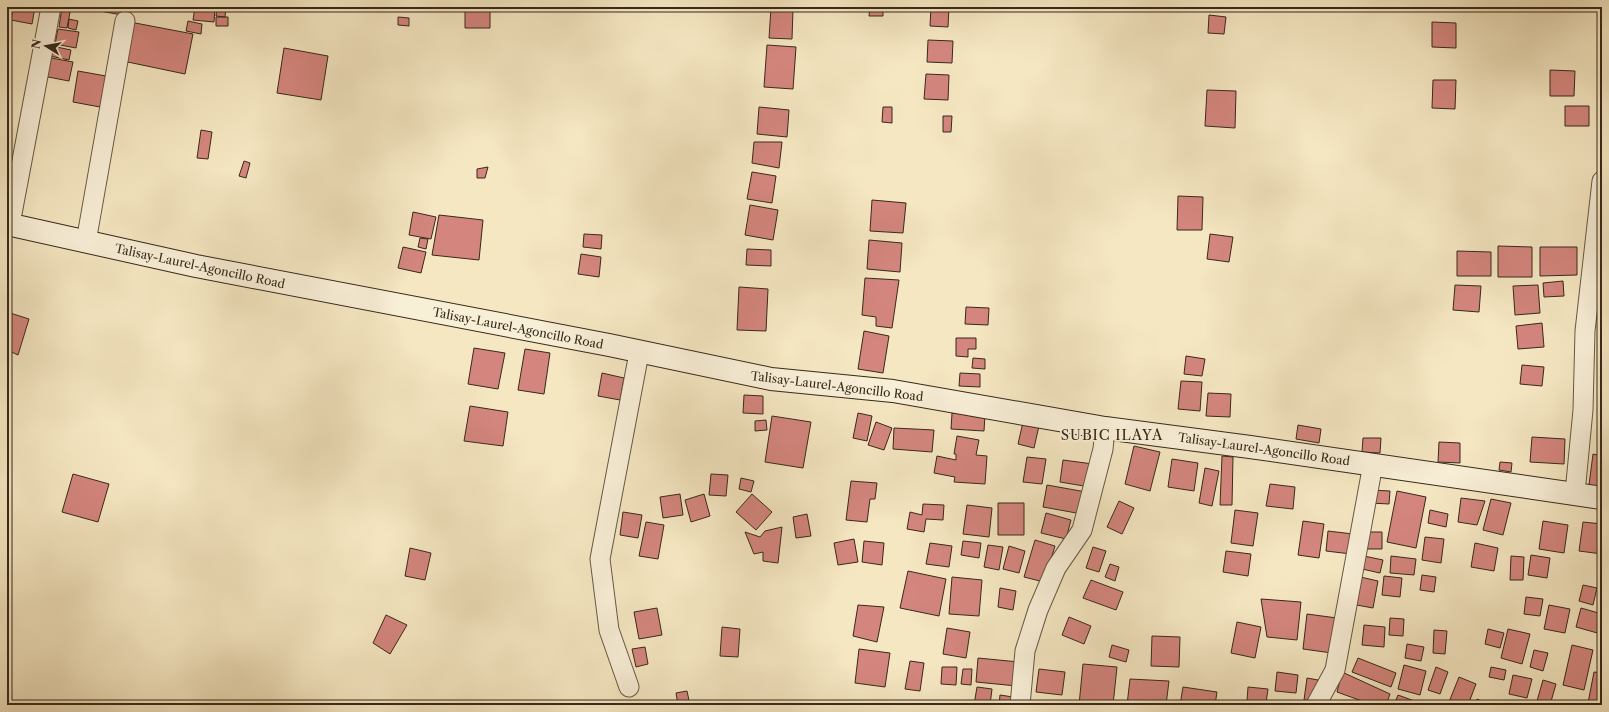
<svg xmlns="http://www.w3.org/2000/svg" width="1609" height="712" viewBox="0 0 1609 712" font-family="'Libre Caslon Text',serif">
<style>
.building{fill:#d4867e;stroke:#37291a}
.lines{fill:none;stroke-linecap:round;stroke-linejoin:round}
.minor-casing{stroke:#665844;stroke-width:21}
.secondary-casing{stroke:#37291a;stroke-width:24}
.minor{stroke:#f8efd7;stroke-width:19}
.secondary{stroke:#f8efd7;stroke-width:22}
.labels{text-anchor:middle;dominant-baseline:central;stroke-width:3.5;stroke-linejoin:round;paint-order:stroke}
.street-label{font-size:12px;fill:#37291a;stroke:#f8efd7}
.quarter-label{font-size:14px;letter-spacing:1px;fill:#37291a;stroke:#f8efd7}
</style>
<rect width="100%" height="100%" fill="#f5e7c2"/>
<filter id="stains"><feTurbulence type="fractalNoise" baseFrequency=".005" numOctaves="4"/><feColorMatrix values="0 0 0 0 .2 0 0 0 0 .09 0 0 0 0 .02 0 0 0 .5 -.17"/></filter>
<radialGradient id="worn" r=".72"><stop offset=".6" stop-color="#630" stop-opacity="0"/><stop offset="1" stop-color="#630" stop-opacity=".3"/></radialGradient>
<path class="building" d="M13,7H35L32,24L11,20Z
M62,7H71L67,28L59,27Z
M89,7H124L122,15L89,9Z
M195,7L215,8L214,22L193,20Z
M217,7H226L225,17L216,16Z
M465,7H490V28H465Z
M870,7H883V16H869Z
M931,7H949L948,27L930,26Z
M1215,7H1232L1231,11L1215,10Z
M771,8L793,9L792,39L769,38Z
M1209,15L1226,17L1224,34L1208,33Z
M216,17H228V26H216Z
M398,17L409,18V26L398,25Z
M69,19L78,21L76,30L68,28Z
M188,21L202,24L201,34L186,31Z
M130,22L193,34L185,74L123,61Z
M1432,22L1456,23V48L1432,47Z
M58,29L79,32L76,48L55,44Z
M928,40L953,41L952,63L927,62Z
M767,45L796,47L793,89L764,87Z
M52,46L71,50L69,60L50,56Z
M284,48L328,56L321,100L277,93Z
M46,57L73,62L69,81L43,76Z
M1550,70L1575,71L1574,96H1550Z
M78,71L106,76L100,107L73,102Z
M926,74L949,75L948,100L924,99Z
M1433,80H1456L1455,109L1432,108Z
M1207,90L1236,91L1235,128L1205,126Z
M1565,106H1589V126H1565Z
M759,107L789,110L787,137L757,134Z
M883,107H892V123L882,122Z
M943,116H952L951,132H943Z
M201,130L212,132L208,159L197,158Z
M754,142H782L779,168L752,163Z
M244,161L250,163L246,178L239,176Z
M488,167L485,178H477V169Z
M752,172L776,176L772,203L747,199Z
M1178,196L1203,197L1202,230H1177Z
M872,200L906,203L903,233L870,231Z
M750,205L778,210L773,240L745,235Z
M413,212L436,217L431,239L409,235Z
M439,215L483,220L479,260L432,255Z
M584,234L602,235L601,249L583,247Z
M1210,234L1233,237L1229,262L1207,259Z
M420,238L428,239L426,249L418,247Z
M869,240L902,243L900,272L867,269Z
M1498,246L1532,247V277H1498Z
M403,247L426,252L421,273L398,268Z
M1540,247H1577V275L1540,276Z
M747,249L771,250V266L746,265Z
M1457,251L1491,252V276H1457Z
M581,254L601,257L599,277L578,274Z
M865,278L899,280L892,328L876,326V317L862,315Z
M1563,281L1564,296L1544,297L1543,283Z
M1455,285L1481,286L1479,312L1453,310Z
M1538,285L1540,313L1515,315L1513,286Z
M739,287L768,289L766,331L737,330Z
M966,307L989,308L988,325L965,324Z
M7,312L29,319L18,355L7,350Z
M1542,323L1544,347L1518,349L1516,326Z
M864,331L889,336L883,373L858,369Z
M956,338H976V349H968V357L956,356Z
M474,348L505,353L498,389L468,384Z
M525,349L550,353L544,394L518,390Z
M1186,356L1205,359L1202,376L1184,374Z
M973,358L985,359V369L972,368Z
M1522,365L1544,367L1542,386L1520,384Z
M602,373L624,378L620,400L598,396Z
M960,373L980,374V387L959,386Z
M1181,381L1202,382L1200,411L1178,409Z
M1208,393L1231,394L1230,417L1206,416Z
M744,395L763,396V414L743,413Z
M470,406L508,412L503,446L464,441Z
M858,413L872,416L867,441L853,438Z
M952,413L985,415L984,431L951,429Z
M772,416L811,422L803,468L765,462Z
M766,420L767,430L755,431V421Z
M876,422L892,428L884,450L868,445Z
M1023,422L1039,426L1034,448L1018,444Z
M1298,425L1321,429L1319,443L1296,439Z
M894,428L934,430L932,452L893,449Z
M957,436L979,440L976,455L987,456L985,484L954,482L955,477L934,473L937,456L956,460V454H954Z
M1532,437L1565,439L1564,464L1530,462Z
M1363,438H1381L1380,453L1362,452Z
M1439,442L1460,443V463L1438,462Z
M1134,446L1160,452L1150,491L1125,484Z
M1593,454L1602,456V487L1589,485Z
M1222,456L1233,457L1232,505H1220Z
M1027,457L1046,459L1042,484L1023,482Z
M1172,459L1198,463L1194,491L1168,487Z
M1063,460L1093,464L1090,487L1060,482Z
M1500,462L1512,463L1511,472L1499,470Z
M1205,468L1219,471L1212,506L1199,503Z
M73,474L109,484L98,522L62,512Z
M711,474L728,475L726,496L709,495Z
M741,478L754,481L751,492L739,489Z
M851,481L877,483L875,499H870L867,522L846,520Z
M1270,484L1295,487L1293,509L1266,506Z
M1047,485L1086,492L1082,514L1043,507Z
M1371,490L1390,491L1389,504L1370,503Z
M1397,491L1426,497L1416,548L1387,542Z
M680,494L683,515L663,518L660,497Z
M704,494L710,516L691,522L685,500Z
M752,494L772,512L756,530L736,512Z
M1461,498L1485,501L1477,525L1458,522Z
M1491,499L1511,503L1503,535L1483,530Z
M1119,501L1134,508L1122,534L1107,527Z
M998,503H1024V535H998Z
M923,504L944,505L943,520L926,519L924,532L907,529L910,512L922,515Z
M967,505L992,508L989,537L963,534Z
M1235,510L1258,513L1253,546L1231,543Z
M1430,510L1448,514L1446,527L1428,523Z
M623,512L642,515L638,538L620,535Z
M1046,513L1071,520L1066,539L1041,533Z
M807,514L811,536L796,538L793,517Z
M1303,521L1324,524L1319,558L1298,555Z
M1543,521L1568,525L1564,553L1539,549Z
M646,522L664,525L658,559L639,556Z
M1583,522L1602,524V554L1579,551Z
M782,527L778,563L763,561V552L754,554L745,532L760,537L765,531Z
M1328,531L1353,534L1351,554L1326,551Z
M1363,532H1382V549H1363Z
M1425,537L1444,539L1441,563L1422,560Z
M854,539L858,562L838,565L834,543Z
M1035,540L1055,546L1044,582L1024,577Z
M864,541L884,543L882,565L862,562Z
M963,541L981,543L979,558L961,555Z
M930,543L952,546L949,567L926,564Z
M1475,543L1498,548L1494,571L1471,567Z
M988,545L1003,547L999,570L984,567Z
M1009,546L1025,551L1019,573L1003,569Z
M1093,547L1106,551L1099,572L1086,568Z
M410,548L431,553L425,580L405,576Z
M1226,551L1251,554L1248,576L1223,572Z
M1531,555L1550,558L1547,578L1528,575Z
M1364,556L1383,560L1380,573L1362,569Z
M1391,556L1416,559L1414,575L1390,573Z
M1511,556L1524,557L1523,580H1510Z
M1110,564L1119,567L1115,581L1105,577Z
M908,571L946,579L939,616L900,608Z
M1422,575L1436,577L1434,592L1420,590Z
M1356,576L1378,581L1373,608L1351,604Z
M1384,576L1402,578L1400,597L1382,595Z
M952,577L982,580L979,616L949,614Z
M1091,580L1123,592L1116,610L1083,598Z
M1583,585L1597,588L1593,605L1579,601Z
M1000,588L1016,591L1013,610L998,607Z
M1526,597L1543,599L1540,616L1524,614Z
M1261,599L1301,602L1297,640L1267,637Z
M858,605L884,607L877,642L853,636Z
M1549,605L1570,609L1565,633L1544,629Z
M657,608L662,635L639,639L634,612Z
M1581,608L1602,614L1601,634L1576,627Z
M1307,614L1337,618L1332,653L1303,649Z
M386,615L407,625L390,654L373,643Z
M1069,617L1091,626L1084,644L1062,635Z
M1390,618L1404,619L1403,636L1389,635Z
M1237,622L1261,627L1255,658L1231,653Z
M1364,625L1385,627L1384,647L1362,645Z
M722,627L740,629L738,657L720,656Z
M947,628L970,632L966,658L943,654Z
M1488,629L1504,633L1500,648L1485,644Z
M1508,629L1530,634L1522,664L1501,658Z
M1434,630L1447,631L1445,654L1433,653Z
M1152,636L1180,637L1179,667L1151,666Z
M1407,644L1424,647L1421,661L1405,658Z
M1112,645L1129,650L1126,662L1109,657Z
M1572,645L1593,650L1584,690L1563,685Z
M645,647L648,664L636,667L632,649Z
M859,649L890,653L885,687L855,683Z
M1534,650L1548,653L1543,671L1530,667Z
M978,658L1019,662L1017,686L976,682Z
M1358,658L1396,673L1391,687L1352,672Z
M910,661L924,663L920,691L905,689Z
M1083,664L1117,667L1113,705H1079Z
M1404,665L1426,671L1420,695L1398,689Z
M942,667H957L956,685L941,684Z
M1436,667L1448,672L1440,694L1428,690Z
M1491,667L1506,670L1504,680L1489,677Z
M963,669H972L971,685L961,684Z
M1039,669L1065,672L1062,695L1036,692Z
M1277,672L1298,675L1296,693L1275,691Z
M1342,672L1390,694L1386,705H1373L1337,692Z
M1594,672L1602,673L1597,704L1588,703Z
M1513,675L1532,679L1527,698L1509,694Z
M1459,677L1476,684L1468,705H1457L1449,702Z
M1307,678L1318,680L1315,702L1304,700Z
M1130,679L1169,681L1166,705H1127Z
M1543,680L1556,684L1550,705L1537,701Z
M977,687L992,689L990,705H974Z
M1183,687L1217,692L1215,705H1180Z
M1248,687L1268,689L1266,703L1247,701Z
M687,691L690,705H678L676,693Z
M1000,695L1013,697L1012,705H999Z
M1398,695L1420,703L1419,705H1394Z
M1477,699L1490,705H1475Z"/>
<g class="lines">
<defs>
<path id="minor" d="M10,224L51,7
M86,242L125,21
M1575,493L1583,410L1585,331L1602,181
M629,687L609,630L600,559L639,353
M1020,705L1025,651L1038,610L1056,568L1082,530L1103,449L1105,428
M1316,705L1335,670L1373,464"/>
<path id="secondary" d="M7,224L196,266L609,345L771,379L893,391L1105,428L1250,447L1602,498"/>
</defs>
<use href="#minor" class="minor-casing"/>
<use href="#secondary" class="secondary-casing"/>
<use href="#minor" class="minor"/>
<use href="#secondary" class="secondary"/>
</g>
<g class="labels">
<g class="street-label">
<text transform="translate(200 266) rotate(12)">Talisay-Laurel-Agoncillo Road</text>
<text transform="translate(518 328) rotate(11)">Talisay-Laurel-Agoncillo Road</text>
<text transform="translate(837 386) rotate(7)">Talisay-Laurel-Agoncillo Road</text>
<text transform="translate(1264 449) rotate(8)">Talisay-Laurel-Agoncillo Road</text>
</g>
<g class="quarter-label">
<text x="1112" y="435">SUBIC ILAYA</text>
</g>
</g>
<rect width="1609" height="712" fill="none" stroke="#f5e7c2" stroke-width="24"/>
<rect x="8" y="8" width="1593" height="696" fill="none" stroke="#37291a" stroke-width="2"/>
<rect x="12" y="12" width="1585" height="688" fill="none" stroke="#37291a"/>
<g transform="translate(46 46) rotate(281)" stroke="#f8efd7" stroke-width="3" paint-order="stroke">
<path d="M0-3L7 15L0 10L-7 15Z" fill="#37291a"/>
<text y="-6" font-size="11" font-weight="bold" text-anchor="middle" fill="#37291a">N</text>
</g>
<rect width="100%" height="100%" filter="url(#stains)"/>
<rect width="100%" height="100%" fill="url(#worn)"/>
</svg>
